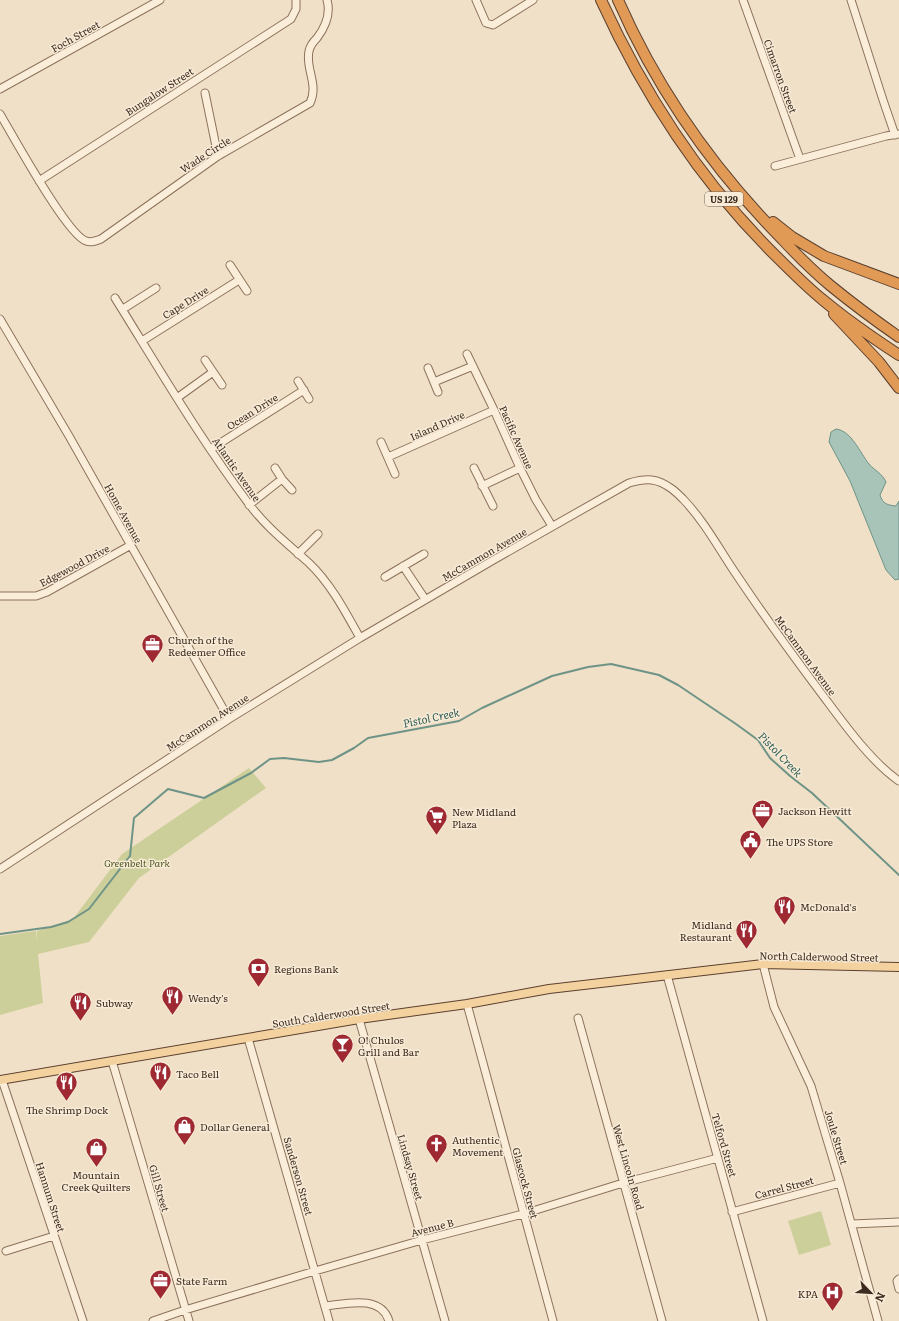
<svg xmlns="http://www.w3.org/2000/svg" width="899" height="1321" viewBox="0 0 899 1321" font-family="Literata,serif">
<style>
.green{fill:#cdcf9a}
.water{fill:#a8c4b9;stroke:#6e9387}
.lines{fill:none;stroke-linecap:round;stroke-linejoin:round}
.stream{stroke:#6e9387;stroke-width:2}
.minor-casing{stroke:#8d725b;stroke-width:9}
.major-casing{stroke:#5b402f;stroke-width:10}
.highway-casing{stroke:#5b402f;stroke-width:12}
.minor{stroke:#faeedb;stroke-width:7}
.major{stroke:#f4d29f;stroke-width:8}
.highway{stroke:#e19956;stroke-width:10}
.labels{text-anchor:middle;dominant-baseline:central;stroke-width:3;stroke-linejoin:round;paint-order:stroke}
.shield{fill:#f7ebd7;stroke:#756556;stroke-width:1}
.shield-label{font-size:9px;font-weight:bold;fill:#3d2b1f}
.street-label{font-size:10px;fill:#3d2b1f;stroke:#f7ebd7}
.poi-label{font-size:10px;fill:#3d2b1f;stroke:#f7ebd7;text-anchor:start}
.park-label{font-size:10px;font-style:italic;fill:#515a25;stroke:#f7ebd7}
.water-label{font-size:11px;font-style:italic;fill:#2e5d56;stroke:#f7ebd7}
</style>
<rect width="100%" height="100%" fill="#f0e0c7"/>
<path class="green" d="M249,768L266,788L139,878L89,942L38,954L43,1003L0,1015V936L36,931L37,942V931L73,919L122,854Z
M821,1211L831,1245L799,1255L788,1221Z"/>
<path class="water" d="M836,429C852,431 860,453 869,464C875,471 882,473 886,482L880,495C883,504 887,505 896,506L899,501V579L895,580L886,570L850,481L829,442L831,432Z"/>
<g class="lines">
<path class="stream" d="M0,934L51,927L68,922L89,909L130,856L134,818L168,789L204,798L251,773L270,759L284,758L319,762L332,760L354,748L368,738L459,721L482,708L552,676L588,667L611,664L659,675L678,685L736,724L758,740L770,758L790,776L812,793L899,875"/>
<defs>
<path id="minor" d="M476,0L486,23L493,25L533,0
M743,0L800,159
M851,0L883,100L895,135
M0,89L160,0
M205,93L218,156
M0,114C13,136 67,235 86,241C91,243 96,241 101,239L218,156L310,103C319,84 305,69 309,51C310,46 314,41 317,38C326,26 331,14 327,0
M775,166L886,136L899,134
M39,181L291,19L296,9V0
M230,265L247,291
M115,298C158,367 200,439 249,504C266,527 288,544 309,563C331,584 345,611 360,638
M123,309L156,288
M0,319L69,436L229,719
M142,341L239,280
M467,354L494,410L520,468L536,500L552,526
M205,360L222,385
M428,368L438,392
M298,381L309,399
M434,382L473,366
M177,398L213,372
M381,442L395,474
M211,449L304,390
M388,457L494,410
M275,468L282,479L292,490
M474,468L493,506
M482,486L520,468
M249,505L282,479
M298,554L318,534
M403,566L425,599
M385,577L424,554
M0,596H36L47,592L131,545
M0,869L229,719L360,638L495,559L629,483C647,478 657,478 672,489C676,492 680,496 683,499C704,521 718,547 734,571C762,613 791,653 821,693C842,721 870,761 899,781
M763,964L774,1007L811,1086L840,1183L878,1321
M667,975L763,1321
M467,1004L553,1321
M578,1018L662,1321
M359,1019L445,1321
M248,1038L329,1321
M112,1061L189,1321
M2,1080L83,1321
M732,1212L840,1183
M852,1224L899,1222
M6,1251L54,1236
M899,1279L897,1281L899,1289
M325,1306C345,1304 381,1294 389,1321
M153,1321L185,1310L315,1271L422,1240L523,1214L623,1183L718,1158"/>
<path id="major" d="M0,1080L359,1019L467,1004L549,989L618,981L763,964L899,967"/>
<path id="highway" d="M601,0C645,96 703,185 779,259C793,273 807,287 823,300C847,320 873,338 899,355
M618,0C657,89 715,171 783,240C798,256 814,272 831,286C853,304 876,321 899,337
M773,222L792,237L824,256L899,284
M834,314L879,362L899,388"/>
</defs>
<use href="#minor" class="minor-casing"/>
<use href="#major" class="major-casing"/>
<use href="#highway" class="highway-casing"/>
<use href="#minor" class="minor"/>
<use href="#major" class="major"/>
<use href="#highway" class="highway"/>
</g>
<defs>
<symbol id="office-pin" viewBox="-11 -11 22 30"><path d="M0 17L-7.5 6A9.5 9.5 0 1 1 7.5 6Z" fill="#9e2933" stroke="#f7ebd7"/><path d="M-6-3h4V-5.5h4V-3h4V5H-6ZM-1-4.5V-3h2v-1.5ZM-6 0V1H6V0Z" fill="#fff"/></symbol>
<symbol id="supermarket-pin" viewBox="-11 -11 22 30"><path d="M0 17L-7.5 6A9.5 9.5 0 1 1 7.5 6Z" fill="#9e2933" stroke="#f7ebd7"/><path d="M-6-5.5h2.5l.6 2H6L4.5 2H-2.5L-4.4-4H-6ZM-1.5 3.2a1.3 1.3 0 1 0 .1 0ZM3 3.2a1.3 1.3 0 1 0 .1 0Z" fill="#fff"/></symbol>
<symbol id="civic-pin" viewBox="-11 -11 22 30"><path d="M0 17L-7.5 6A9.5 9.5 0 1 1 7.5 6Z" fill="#9e2933" stroke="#f7ebd7"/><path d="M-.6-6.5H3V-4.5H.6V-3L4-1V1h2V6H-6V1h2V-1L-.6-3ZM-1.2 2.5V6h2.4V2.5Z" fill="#fff"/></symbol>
<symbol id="restaurant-pin" viewBox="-11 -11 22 30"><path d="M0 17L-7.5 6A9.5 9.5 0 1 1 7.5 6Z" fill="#9e2933" stroke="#f7ebd7"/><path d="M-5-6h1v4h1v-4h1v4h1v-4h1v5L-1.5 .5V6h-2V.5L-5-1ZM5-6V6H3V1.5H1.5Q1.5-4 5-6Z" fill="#fff"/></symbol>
<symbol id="bank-pin" viewBox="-11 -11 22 30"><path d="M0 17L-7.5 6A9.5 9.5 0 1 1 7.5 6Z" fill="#9e2933" stroke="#f7ebd7"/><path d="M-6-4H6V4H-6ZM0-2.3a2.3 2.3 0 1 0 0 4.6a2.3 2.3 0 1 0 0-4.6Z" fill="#fff"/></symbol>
<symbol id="bar-pin" viewBox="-11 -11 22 30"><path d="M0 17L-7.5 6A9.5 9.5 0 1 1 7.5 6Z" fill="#9e2933" stroke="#f7ebd7"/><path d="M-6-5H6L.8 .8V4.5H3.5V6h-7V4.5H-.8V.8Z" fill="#fff"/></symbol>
<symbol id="shop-pin" viewBox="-11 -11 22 30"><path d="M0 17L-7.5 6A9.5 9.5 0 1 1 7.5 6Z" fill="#9e2933" stroke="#f7ebd7"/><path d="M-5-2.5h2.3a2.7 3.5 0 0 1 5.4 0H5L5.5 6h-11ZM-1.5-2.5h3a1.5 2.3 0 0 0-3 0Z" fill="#fff"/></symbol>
<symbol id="church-pin" viewBox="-11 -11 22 30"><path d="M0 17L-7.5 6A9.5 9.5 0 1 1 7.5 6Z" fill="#9e2933" stroke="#f7ebd7"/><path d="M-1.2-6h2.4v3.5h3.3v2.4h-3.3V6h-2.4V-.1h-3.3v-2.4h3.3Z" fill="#fff"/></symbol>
<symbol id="hospital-pin" viewBox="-11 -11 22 30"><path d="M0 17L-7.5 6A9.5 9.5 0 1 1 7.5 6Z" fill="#9e2933" stroke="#f7ebd7"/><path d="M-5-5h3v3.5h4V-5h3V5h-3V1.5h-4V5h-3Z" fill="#fff"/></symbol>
</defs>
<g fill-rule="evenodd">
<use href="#office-pin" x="140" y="632" width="25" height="34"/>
<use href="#office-pin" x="750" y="798" width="25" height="34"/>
<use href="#supermarket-pin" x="424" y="804" width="25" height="34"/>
<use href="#civic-pin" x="738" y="828" width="25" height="34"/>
<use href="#restaurant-pin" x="772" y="894" width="25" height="34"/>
<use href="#restaurant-pin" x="734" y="918" width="25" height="34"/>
<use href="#bank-pin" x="246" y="956" width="25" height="34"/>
<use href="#restaurant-pin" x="160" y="984" width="25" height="34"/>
<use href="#restaurant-pin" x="68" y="990" width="25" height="34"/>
<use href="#bar-pin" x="330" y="1032" width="25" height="34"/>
<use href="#restaurant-pin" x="148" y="1060" width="25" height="34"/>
<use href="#restaurant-pin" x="54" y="1070" width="25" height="34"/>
<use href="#shop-pin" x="172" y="1114" width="25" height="34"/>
<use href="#church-pin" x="424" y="1132" width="25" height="34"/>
<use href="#shop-pin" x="84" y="1136" width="25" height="34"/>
<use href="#office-pin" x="148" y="1268" width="25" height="34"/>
<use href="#hospital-pin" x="820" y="1280" width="25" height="34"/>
</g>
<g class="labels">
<rect class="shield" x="705" y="192" width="38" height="14" rx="3"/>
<g class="shield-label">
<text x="724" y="199">US 129</text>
</g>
<g class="street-label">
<text transform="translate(75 36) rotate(-29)">Foch Street</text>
<text transform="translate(781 76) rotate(70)">Cimarron Street</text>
<text transform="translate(159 91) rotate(-33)">Bungalow Street</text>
<text transform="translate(205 154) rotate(-33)">Wade Circle</text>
<text transform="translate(185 302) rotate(-32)">Cape Drive</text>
<text transform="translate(252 411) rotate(-32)">Ocean Drive</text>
<text transform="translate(437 425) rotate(-24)">Island Drive</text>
<text transform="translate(517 437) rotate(66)">Pacific Avenue</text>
<text transform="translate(237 469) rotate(55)">Atlantic Avenue</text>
<text transform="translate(124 513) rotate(61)">Home Avenue</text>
<text transform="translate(484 554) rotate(-30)">McCammon Avenue</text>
<text transform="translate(74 565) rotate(-28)">Edgewood Drive</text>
<text transform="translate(806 655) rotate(54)">McCammon Avenue</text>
<text transform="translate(207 722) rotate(-33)">McCammon Avenue</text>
<text transform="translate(819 956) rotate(1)">North Calderwood Street</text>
<text transform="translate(331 1014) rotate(-9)">South Calderwood Street</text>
<text transform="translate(837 1137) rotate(73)">Joule Street</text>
<text transform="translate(725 1145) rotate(74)">Telford Street</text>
<text transform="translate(411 1167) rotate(74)">Lindsay Street</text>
<text transform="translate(629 1167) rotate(74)">West Lincoln Road</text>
<text transform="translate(299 1176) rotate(74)">Sanderson Street</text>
<text transform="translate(526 1183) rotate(75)">Glascock Street</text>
<text transform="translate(784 1187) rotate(-15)">Carrel Street</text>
<text transform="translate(160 1188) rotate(74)">Gill Street</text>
<text transform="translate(51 1197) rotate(72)">Hannum Street</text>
<text transform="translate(432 1227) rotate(-15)">Avenue B</text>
</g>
<g class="poi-label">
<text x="168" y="639">Church of the<tspan x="168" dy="12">Redeemer Office</tspan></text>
<text x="778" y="810">Jackson Hewitt</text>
<text x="452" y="811">New Midland<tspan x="452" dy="12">Plaza</tspan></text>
<text x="766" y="841">The UPS Store</text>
<text x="800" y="906">McDonald's</text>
<text x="732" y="924" text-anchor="end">Midland<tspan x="732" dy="12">Restaurant</tspan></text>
<text x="274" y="968">Regions Bank</text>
<text x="188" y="997">Wendy's</text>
<text x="96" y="1002">Subway</text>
<text x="358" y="1039">O! Chulos<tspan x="358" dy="12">Grill and Bar</tspan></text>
<text x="176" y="1073">Taco Bell</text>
<text x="67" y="1109" text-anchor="middle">The Shrimp Dock</text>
<text x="200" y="1126">Dollar General</text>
<text x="452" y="1139">Authentic<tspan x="452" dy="12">Movement</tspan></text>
<text x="96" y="1174" text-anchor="middle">Mountain<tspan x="96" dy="12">Creek Quilters</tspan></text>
<text x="176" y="1280">State Farm</text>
<text x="818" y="1293" text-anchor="end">KPA</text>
</g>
<g class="park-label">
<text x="137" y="862">Greenbelt Park</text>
</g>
<g class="water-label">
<text transform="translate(431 717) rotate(-12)">Pistol Creek</text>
<text transform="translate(781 754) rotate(46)">Pistol Creek</text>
</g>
</g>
<g transform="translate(871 1293) rotate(115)" stroke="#f7ebd7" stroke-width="3" paint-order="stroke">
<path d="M0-3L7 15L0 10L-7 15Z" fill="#3d2b1f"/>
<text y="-6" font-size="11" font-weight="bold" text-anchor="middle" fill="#3d2b1f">N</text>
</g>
</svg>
